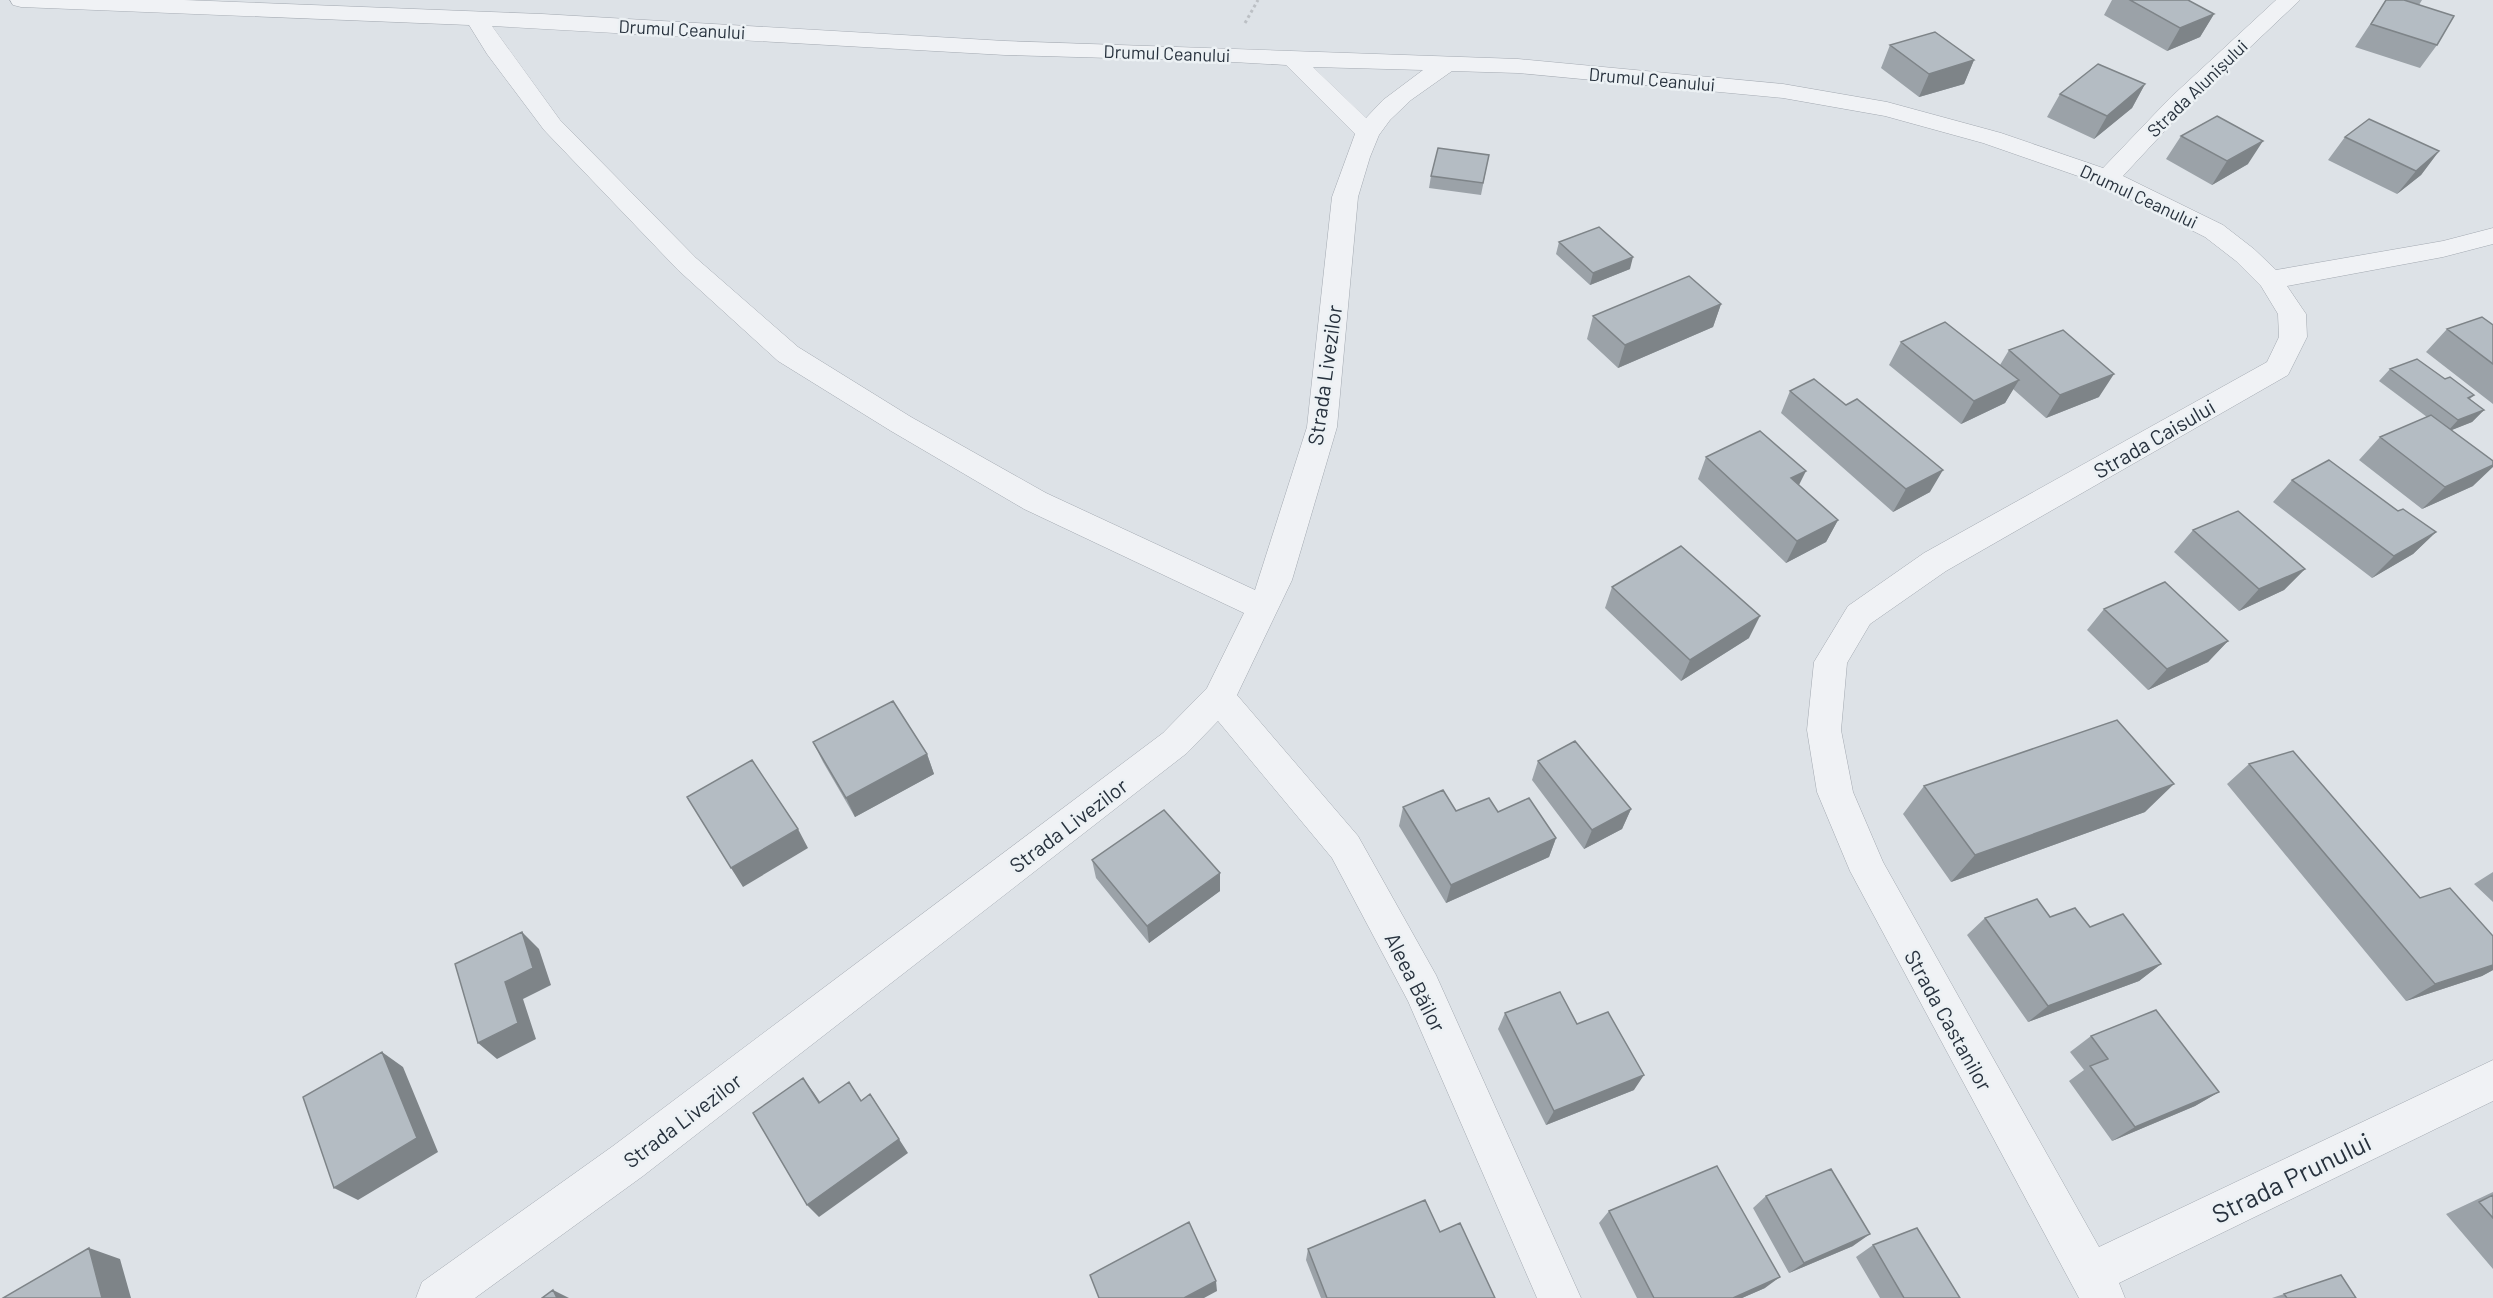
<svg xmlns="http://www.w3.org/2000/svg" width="2493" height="1298" viewBox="0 0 2493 1298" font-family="Barlow,sans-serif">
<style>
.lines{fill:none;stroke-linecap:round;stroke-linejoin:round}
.minor-casing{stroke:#a3a9b1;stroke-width:1}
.path{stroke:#bcc0c5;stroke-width:3;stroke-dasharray:3 3;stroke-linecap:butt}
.minor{fill:#f0f2f5;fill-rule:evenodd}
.wall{fill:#9ba2a8}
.shaded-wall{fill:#7e8488}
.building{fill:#b4bcc3;stroke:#7e8488;stroke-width:1.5}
.labels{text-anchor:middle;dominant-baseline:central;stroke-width:5;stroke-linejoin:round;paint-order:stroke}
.far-street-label{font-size:18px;fill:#27313d;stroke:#ecf1f4}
.street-label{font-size:21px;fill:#27313d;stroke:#ecf1f4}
.near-street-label{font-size:26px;fill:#27313d;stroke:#ecf1f4}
</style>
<rect width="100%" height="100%" fill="#dde2e7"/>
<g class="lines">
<defs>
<path id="minor" d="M10,0H184L542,14L1005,41L1518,59L1783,84L1887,102L2001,133L2103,168L2170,98L2276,0H2300L2186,108L2123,176L2223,225L2254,249L2276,270L2443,241L2493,228V244L2443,257L2287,286L2306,314L2307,337L2288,375L1946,571L1870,624L1847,663L1841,730L1853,792L1883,862L2099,1247L2493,1060V1101L2119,1283L2125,1298H2079L1850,871L1817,792L1807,730L1814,662L1848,606L1924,553L2267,362L2279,337L2278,314L2261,286L2236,261L2205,237L2098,183L1983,143L1885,116L1783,98L1518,73L1452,71L1411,100L1390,120L1379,135L1370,157L1358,197L1337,427L1292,580L1237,695L1358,836L1436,975L1581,1298H1537L1408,1001L1332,858L1218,721L1187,753L643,1176L475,1298H416L422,1282L613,1146L1163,733L1207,688L1244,613L1024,509L891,431L778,361L678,270L544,130L487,54L469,25L21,7L13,5ZM492,26L1005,55L1215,61L1286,65L1355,134L1332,197L1307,427L1255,590L1046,493L911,417L798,347L696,258L560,120ZM1313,67L1423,70L1383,100L1366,118Z"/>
</defs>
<use href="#minor" class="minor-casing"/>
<path class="path" d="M1245,23L1258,0"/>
<use href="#minor" class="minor"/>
</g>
<path class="wall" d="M2112,0H2188L2214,14L2200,37L2167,51L2104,15Z
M2386,0H2422L2419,5L2437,45L2420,68L2355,47Z
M1890,45L1974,60L1964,84L1919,97L1881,68Z
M2145,84L2132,108L2094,139L2047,117L2060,94Z
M2181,136L2248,164L2212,185L2166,159Z
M2345,137L2439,151L2421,175L2397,194L2328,160Z
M1489,155L1481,195L1429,188L1431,176Z
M1559,242L1630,269L1590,285L1556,254Z
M1721,304L1713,327L1618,368L1587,339L1593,316Z
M2493,325V404L2426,352L2447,329Z
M1901,342L2000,365L2009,350L2099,397L2046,418L2013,389L2005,403L1961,424L1889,365Z
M2390,369L2445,379L2474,395L2470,399L2484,410L2472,422L2451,430L2473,486L2422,509L2359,460L2380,437L2427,417L2379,381Z
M1790,391L1930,492L1893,512L1781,413Z
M1706,457L1838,520L1826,542L1786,563L1698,479Z
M2292,480L2398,511L2436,532L2413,554L2372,578L2273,502Z
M2193,530L2305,569L2284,590L2239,611L2174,552Z
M1612,587L1749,638L1681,681L1605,608Z
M2104,609L2228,641L2208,662L2148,690L2087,630Z
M813,742L927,754L934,774L855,817L823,762Z
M1538,761L1631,809L1622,829L1584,849L1532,780Z
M2249,764L2420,898L2493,936V970L2482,976L2406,1001L2227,784Z
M1924,786L2145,812L1951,882L1903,814Z
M1403,807L1456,811L1498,812L1556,838L1549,857L1446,903L1399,826Z
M1092,860L1220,891L1149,943L1096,878Z
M2493,872V902L2474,884Z
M2050,917L2161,964L2139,981L2028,1022L1967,935L1985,918Z
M1505,1013L1577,1024L1634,1090L1546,1125L1498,1029Z
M2091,1036L2219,1092L2195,1106L2112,1141L2069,1081L2084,1070L2070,1052Z
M2493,1192V1269L2446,1214Z
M1766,1196L1853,1246L1789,1273L1753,1208Z
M1609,1211L1765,1288L1742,1298H1637L1599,1223Z
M1440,1232L1495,1298H1321L1306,1260L1308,1249Z
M1873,1245L1960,1298H1880L1856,1257Z
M2284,1294L2356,1298H2272Z"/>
<path class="shaded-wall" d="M2214,14L2200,37L2167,51L2180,28Z
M1974,60L1964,84L1919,97L1929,74Z
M2145,84L2132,108L2094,139L2107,116Z
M2263,141L2248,164L2212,185L2227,161Z
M2439,151L2421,175L2397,194L2416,171Z
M1633,257L1630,269L1590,285L1593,273Z
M1721,304L1713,327L1618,368L1625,345Z
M2114,374L2099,397L2046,418L2060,395Z
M2019,380L2005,403L1961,424L1974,401Z
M2484,410L2472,422L2447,432L2458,420Z
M2493,465V467L2473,486L2422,509L2445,487Z
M1943,470L1930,492L1893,512L1906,489Z
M1806,471L1795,493L1791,478Z
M1838,520L1826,542L1786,563L1797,541Z
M2436,532L2413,554L2372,578L2394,556Z
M2305,569L2284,590L2239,611L2259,589Z
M1760,616L1749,638L1681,681L1690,660Z
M2228,641L2208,662L2148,690L2167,669Z
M927,754L934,774L855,817L846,798Z
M2174,784L2145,812L1951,882L1975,855Z
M1631,809L1622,829L1584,849L1592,830Z
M798,829L808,848L743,887L731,868Z
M1556,838L1549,857L1446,903L1451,885Z
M1220,873V891L1149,943L1147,926Z
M522,932L539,949L551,985L523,999L536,1039L497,1059L478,1043L505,982Z
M2161,964L2139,981L2028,1022L2048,1006Z
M2493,965V970L2482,976L2406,1001L2435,984Z
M382,1052L403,1067L438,1152L358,1200L334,1188Z
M1644,1075L1634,1090L1546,1125L1554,1111Z
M803,1078L814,1093L830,1117L819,1103Z
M2219,1092L2195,1106L2112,1141L2135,1127Z
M870,1094L908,1153L819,1217L807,1205Z
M1870,1234L1853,1246L1789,1273L1804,1263Z
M89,1248L120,1259L131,1298H102Z
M1780,1277L1765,1288L1742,1298H1733Z
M1216,1281L1217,1291L1204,1298H1184Z
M553,1290L569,1298H557Z"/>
<path class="building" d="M2130,0H2188L2214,14L2180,28Z
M2386,0H2404L2454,16L2437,45L2371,24Z
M1935,32L1974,60L1929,74L1890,45Z
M2098,64L2145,84L2107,116L2060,94Z
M2217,116L2263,141L2227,161L2181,136Z
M2369,119L2439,151L2416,171L2345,137Z
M1438,148L1489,155L1483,183L1431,176Z
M1599,227L1633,257L1593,273L1559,242Z
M1689,276L1721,304L1625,345L1593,316Z
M2482,317L2493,325V364L2447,329Z
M1945,322L2019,380L1974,401L1901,342Z
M2063,330L2114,374L2060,395L2009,350Z
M2417,359L2445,379L2450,377L2474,395L2468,398L2484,410L2458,420L2390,369Z
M1814,379L1846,405L1857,399L1943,470L1906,489L1790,391Z
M2431,415L2493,461V465L2445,487L2380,437Z
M1760,431L1806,471L1791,478L1838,520L1797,541L1706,457Z
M2329,460L2398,511L2403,509L2436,532L2394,556L2292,480Z
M2238,511L2305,569L2259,589L2193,530Z
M1681,546L1760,616L1690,660L1612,587Z
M2165,582L2228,641L2167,669L2104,609Z
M893,701L927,754L846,798L813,742Z
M2117,720L2174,784L1975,855L1924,786Z
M1575,741L1631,809L1592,830L1538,761Z
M2293,751L2420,898L2450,888L2493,936V965L2435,984L2249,764Z
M752,760L798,829L731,868L687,797Z
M1443,790L1456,811L1489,798L1498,812L1529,798L1556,838L1451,885L1403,807Z
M1164,810L1220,873L1147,926L1092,860Z
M2037,899L2050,917L2075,908L2090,927L2123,914L2161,964L2048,1006L1985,918Z
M522,932L533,968L505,982L518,1023L478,1043L455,964Z
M1560,992L1577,1024L1608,1012L1644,1075L1554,1111L1505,1013Z
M2156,1010L2219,1092L2135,1127L2090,1066L2108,1059L2091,1036Z
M382,1052L417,1138L334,1188L303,1097Z
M803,1078L819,1103L849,1082L861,1101L870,1094L899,1139L807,1205L753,1113Z
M1717,1166L1780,1277L1733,1298H1654L1609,1211Z
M1831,1169L1870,1234L1804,1263L1766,1196Z
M2493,1195V1218L2479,1202Z
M1425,1200L1440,1232L1460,1223L1495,1298H1327L1308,1249Z
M1189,1222L1216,1281L1184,1298H1099L1090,1275Z
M1917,1228L1960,1298H1904L1873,1245Z
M89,1248L102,1298H3Z
M2341,1275L2356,1298H2287L2284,1294Z
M553,1290L557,1298H542Z"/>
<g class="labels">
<g class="far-street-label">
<text transform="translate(682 29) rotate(3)">Drumul Ceanului</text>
<text transform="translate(1167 53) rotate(2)">Drumul Ceanului</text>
<text transform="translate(1652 79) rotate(5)">Drumul Ceanului</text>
<text transform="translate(2197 88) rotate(-44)">Strada Alunișului</text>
<text transform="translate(2139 196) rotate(25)">Drumul Ceanului</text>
</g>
<g class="street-label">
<text transform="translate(1324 375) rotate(-82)">Strada Livezilor</text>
<text transform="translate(2154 438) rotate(-30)">Strada Caisului</text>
<text transform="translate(1068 825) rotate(-37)">Strada Livezilor</text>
<text transform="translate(1416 982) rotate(63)">Aleea Băilor</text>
<text transform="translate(1949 1020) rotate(61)">Strada Castanilor</text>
<text transform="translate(682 1120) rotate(-37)">Strada Livezilor</text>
</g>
<g class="near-street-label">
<text transform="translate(2291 1177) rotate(-26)">Strada Prunului</text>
</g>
</g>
</svg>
